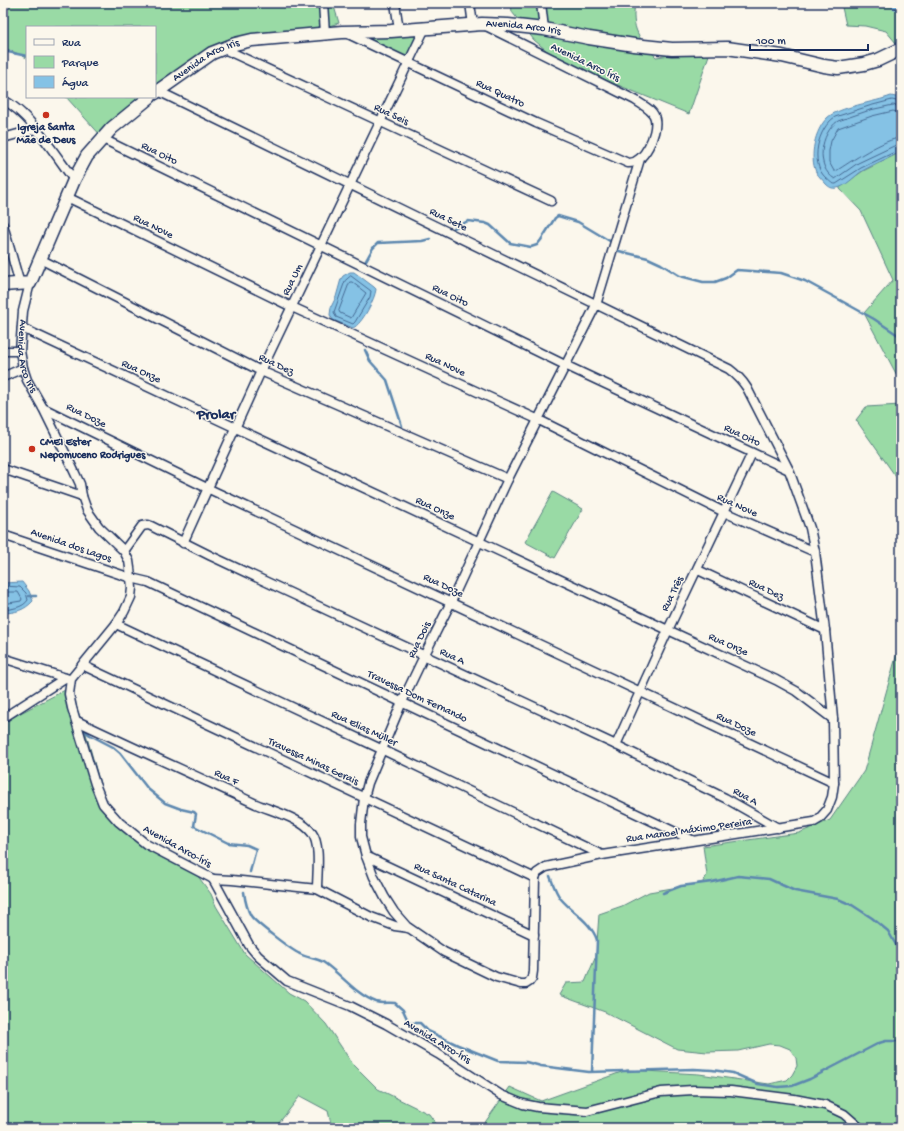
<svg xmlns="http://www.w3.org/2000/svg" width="904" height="1131" viewBox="0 0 904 1131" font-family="'Gochi Hand',sans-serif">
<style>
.green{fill:#99daa5;stroke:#5a8482}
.water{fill:#85c2e5;stroke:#5b87af}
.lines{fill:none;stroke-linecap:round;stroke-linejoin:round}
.shore{stroke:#456a94;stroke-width:1}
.stream{stroke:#5b87af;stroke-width:2.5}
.river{stroke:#85c2e5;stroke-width:14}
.street-casing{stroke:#1b2f5e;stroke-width:11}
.secondary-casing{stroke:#1b2f5e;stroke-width:15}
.street{stroke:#fbf7ec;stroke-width:8}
.secondary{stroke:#fbf7ec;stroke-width:12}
.poi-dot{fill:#c8321e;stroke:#fbf7ec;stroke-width:1.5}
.labels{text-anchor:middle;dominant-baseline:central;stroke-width:3;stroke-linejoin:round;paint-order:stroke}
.street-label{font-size:11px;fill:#1b2f5e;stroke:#fbf7ec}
.poi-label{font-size:11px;font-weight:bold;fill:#1b2f5e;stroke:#fbf7ec}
.district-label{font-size:15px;font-weight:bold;fill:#1b2f5e;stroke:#fbf7ec}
</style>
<rect width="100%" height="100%" fill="#fbf7ec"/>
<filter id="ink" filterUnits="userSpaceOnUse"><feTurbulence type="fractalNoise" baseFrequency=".025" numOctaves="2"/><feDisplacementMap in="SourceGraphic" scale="8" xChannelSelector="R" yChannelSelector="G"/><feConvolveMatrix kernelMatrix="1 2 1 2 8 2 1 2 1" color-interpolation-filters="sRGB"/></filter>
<g filter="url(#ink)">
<path class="green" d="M3,3H333L339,23L322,28L222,49L155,95V27H27V58L3,47Z
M511,3H635C631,29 639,39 656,57L694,52H710L689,114L559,61L534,40L512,12Z
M841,3H901V49L886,31L865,26L846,25Z
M418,36L408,55L403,56L364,38Z
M66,97H152L103,138Z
M901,152V383L864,313L893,280L861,211L840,189V187L843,185L863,171Z
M901,405V484L856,420L866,407Z
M553,492L583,509L555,558L525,542Z
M901,639V1128H481L510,1087L541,1101L627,1070L699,1074L769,1084L787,1080L792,1075L797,1066L796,1058L790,1049L780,1045L769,1044L738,1051L707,1052L677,1049L605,1012L559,995L566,983L585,982L596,956L599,914L622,906L649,892L690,885L703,882L707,875L703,846L799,833L830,820L864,771Z
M69,688L85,730L104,798L140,839L192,868L211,894L216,906L245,954L289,993L304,1001L326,1024L352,1063L378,1089L429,1114L439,1128H332L328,1111L300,1096L275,1128H3V722Z"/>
<path class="water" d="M891,96L901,98V152C888,158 874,164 862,171C855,176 845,187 837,188C832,189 829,187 826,184C823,180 819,177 816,172C809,156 815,130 827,118C838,107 876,102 891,96Z
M350,272H354L374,287L376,289C375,299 362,324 353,328L333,320L330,315L331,307L336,297L341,279L343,276Z
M22,582L29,591L33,601C25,610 15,613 3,613V583Z"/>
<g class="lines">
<path class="shore" d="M901,102L892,100L869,106L835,117C818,128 809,163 826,178C830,181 831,184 836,184L861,168L901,149
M901,107L893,105L870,110L838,121C820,133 815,168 835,179L858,163L896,145L901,144
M901,113L893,111L872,116L838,128L831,141L829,151V162L834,171H836C850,162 885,138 901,138
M351,276L371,291L370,297L355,322L353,324L336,317L334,312L345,281Z
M350,282H352L366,293L351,318L340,313L339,311Z
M3,586L20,587L26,593L28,600C23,608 11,609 3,610
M3,592H18L22,599L21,601L3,604"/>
<path class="stream" d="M3,51L27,56
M452,229L468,221L485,223L490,225L510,243L531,247L537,245L541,240L555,218L558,216L578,222L613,243
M616,248L619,251L648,258L661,264L680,276L703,282H715L726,278L737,270L781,273L805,281L838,299L874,319L901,337
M364,264L373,248L378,243L422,241L430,239
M365,350L370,361L387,380L402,426
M29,596H36
M81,728L90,735L113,747L120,753L148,789L165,803L181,809L194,812L196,814L194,826L228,843L247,845L256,849L250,872
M550,876C553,884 556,893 561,899C573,913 591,922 597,940L592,1072
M244,892C245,900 247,909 251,916C256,923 291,950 300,954C307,958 316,958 323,962C341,974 355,994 376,1002C382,1004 388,1002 395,1003L403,1010L409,1023H420L428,1031L458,1045L498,1061L526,1062L541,1066L589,1072L694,1069L712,1070L733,1073L758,1084L778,1087L792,1086L810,1079L879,1043L886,1041H901
M663,893L681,886L712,882L738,876L769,879L795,891L838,899L852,905L872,918L888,931L896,945L901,950"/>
<path class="river" d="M897,3L901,5"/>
<defs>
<g id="street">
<path d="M323,3L325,33"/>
<path d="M395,3L399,30"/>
<path d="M470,3L473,25"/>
<path d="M541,3L544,29"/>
<path d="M346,33L536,123L628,163C644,164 658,133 655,119C654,110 642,105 635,100L486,26"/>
<path d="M222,48L551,201"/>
<path d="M158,91L729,369C737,375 742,380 747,388L789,470L810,528L815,552L825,630L833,719L834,783L832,797L827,810L819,819L814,822L602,855L546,867L537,873L535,878L533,971L532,978L529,982L526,984H521L496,977L444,952L409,928L395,926L371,917L317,889L232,880L213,879"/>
<path d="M3,100C29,112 56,156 74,180"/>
<path d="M3,138L36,129"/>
<path d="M103,139L565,365L789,470"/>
<path d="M67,197L292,307L539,420L724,512L815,552"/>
<path d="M3,225L20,284"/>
<path d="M40,259L261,371L508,479"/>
<path id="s1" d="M30,283L23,311L20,351L23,368L27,380L43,408L73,469L80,484L82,496L87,510L99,527L124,551L129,561L130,568L132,588L131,597L124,612L116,624L71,679L69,694L72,708L95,784L103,804L119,822L146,844L213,879L249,945L258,956L287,981L350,1006L386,1024L438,1054L501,1095L523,1104L538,1107L587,1111L661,1092L693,1090L731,1091L794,1099L825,1105L844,1114L860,1128"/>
<path d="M22,328L668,630L776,680L796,691L833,719"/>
<path d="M3,351H20"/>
<path d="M3,377L23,368"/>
<path d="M43,408L207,488L834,783"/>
<path d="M3,469L82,496"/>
<path d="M3,535L131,578L148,582L692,840"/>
<path d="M183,543L261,371L425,28"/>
<path d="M124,551L142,526L148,525L151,526L211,556L616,745L725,798L778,828"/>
<path d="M698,570L825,630"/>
<path d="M116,624L381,749L602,855"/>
<path d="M3,658L69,679"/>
<path d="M82,665L535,878"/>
<path d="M3,718L65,678"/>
<path d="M77,721C136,749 196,776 256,804C272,811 301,818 312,833C321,845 317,874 317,889"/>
<path d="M616,745L668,630L752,453"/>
<path d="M366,856L534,935"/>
<path d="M408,928L394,912L385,898L374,877L366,856L361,837V824L364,798L368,783L402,702L424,656L451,602L508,479L596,305L640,159"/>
</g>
<g id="secondary">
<path id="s2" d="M155,93L212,53L235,44L252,40L342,32L391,31L482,24L508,25L544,29L589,38L634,45L672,49L727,48L782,56L824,66L838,68L864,64L878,60L901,49"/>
<path d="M3,285L30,283L74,180L87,156L112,128L150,97"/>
</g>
</defs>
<use href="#street" class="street-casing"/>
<use href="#secondary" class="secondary-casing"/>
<use href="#street" class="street"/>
<use href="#secondary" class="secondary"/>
</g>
</g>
<g class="poi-dot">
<circle cx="46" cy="115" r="4"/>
<circle cx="32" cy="449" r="4"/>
</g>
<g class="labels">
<g class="street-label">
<text stroke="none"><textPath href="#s2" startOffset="384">Avenida Arco Iris</textPath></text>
<text stroke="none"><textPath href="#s2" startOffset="61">Avenida Arco Iris</textPath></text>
<text transform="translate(585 63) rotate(26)">Avenida Arco Íris</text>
<text transform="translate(500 94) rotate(25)">Rua Quatro</text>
<text transform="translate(391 115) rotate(25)">Rua Seis</text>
<text transform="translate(159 154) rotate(26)">Rua Oito</text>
<text transform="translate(448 220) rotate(26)">Rua Sete</text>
<text transform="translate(153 227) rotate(26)">Rua Nove</text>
<text transform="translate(293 280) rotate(-64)">Rua Um</text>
<text transform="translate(450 296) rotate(26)">Rua Oito</text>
<text stroke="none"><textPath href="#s1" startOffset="75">Avenida Arco Iris</textPath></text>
<text transform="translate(276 365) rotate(25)">Rua Dez</text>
<text transform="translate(445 365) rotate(25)">Rua Nove</text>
<text transform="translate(141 372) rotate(25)">Rua Onze</text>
<text transform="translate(86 416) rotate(26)">Rua Doze</text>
<text transform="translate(742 436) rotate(25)">Rua Oito</text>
<text transform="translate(737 506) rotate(24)">Rua Nove</text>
<text transform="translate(435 509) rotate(25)">Rua Onze</text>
<text transform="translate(71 546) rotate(19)">Avenida dos Lagos</text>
<text transform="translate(443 586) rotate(25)">Rua Doze</text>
<text transform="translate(766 590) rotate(25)">Rua Dez</text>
<text transform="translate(673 594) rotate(-64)">Rua Três</text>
<text transform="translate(420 640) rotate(-64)">Rua Dois</text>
<text transform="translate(728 645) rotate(24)">Rua Onze</text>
<text transform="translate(452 657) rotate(25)">Rua A</text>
<text transform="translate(417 697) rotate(25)">Travessa Dom Fernando</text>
<text transform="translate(736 725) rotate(25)">Rua Doze</text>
<text transform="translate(364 729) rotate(25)">Rua Elias Müller</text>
<text transform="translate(313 762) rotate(25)">Travessa Minas Gerais</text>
<text transform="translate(226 778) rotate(25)">Rua F</text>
<text transform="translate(745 797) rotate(29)">Rua A</text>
<text transform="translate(689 831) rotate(-8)">Rua Manoel Máximo Pereira</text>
<text transform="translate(177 847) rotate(29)">Avenida Arco-Íris</text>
<text transform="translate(455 885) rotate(25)">Rua Santa Catarina</text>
<text transform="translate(437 1042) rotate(31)">Avenida Arco-Íris</text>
</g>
<g class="poi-label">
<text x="46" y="128">Igreja Santa<tspan x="46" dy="13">Mãe de Deus</tspan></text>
<text x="40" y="443" text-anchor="start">CMEI Ester<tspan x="40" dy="13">Nepomuceno Rodrigues</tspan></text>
</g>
<g class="district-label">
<text x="216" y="415">Prolar</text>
</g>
</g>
<rect width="904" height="1131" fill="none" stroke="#fbf7ec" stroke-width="16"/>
<rect x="8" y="8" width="888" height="1115" fill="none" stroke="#1b2f5e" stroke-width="1.5" filter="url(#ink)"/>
<rect x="26" y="26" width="130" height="72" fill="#fbf7ec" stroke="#a1a7b3"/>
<rect x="34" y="39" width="20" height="6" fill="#fbf7ec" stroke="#a1a7b3"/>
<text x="62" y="46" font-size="12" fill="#1b2f5e">Rua</text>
<rect x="34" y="56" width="20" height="12" fill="#99daa5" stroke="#a1a7b3"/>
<text x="62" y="66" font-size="12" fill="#1b2f5e">Parque</text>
<rect x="34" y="76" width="20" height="12" fill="#85c2e5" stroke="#a1a7b3"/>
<text x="62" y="86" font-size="12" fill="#1b2f5e">Água</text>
<path d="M750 44v6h118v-6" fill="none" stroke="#1b2f5e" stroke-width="2"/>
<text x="756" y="44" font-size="12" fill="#1b2f5e" stroke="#fbf7ec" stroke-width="3" paint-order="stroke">100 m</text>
</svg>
